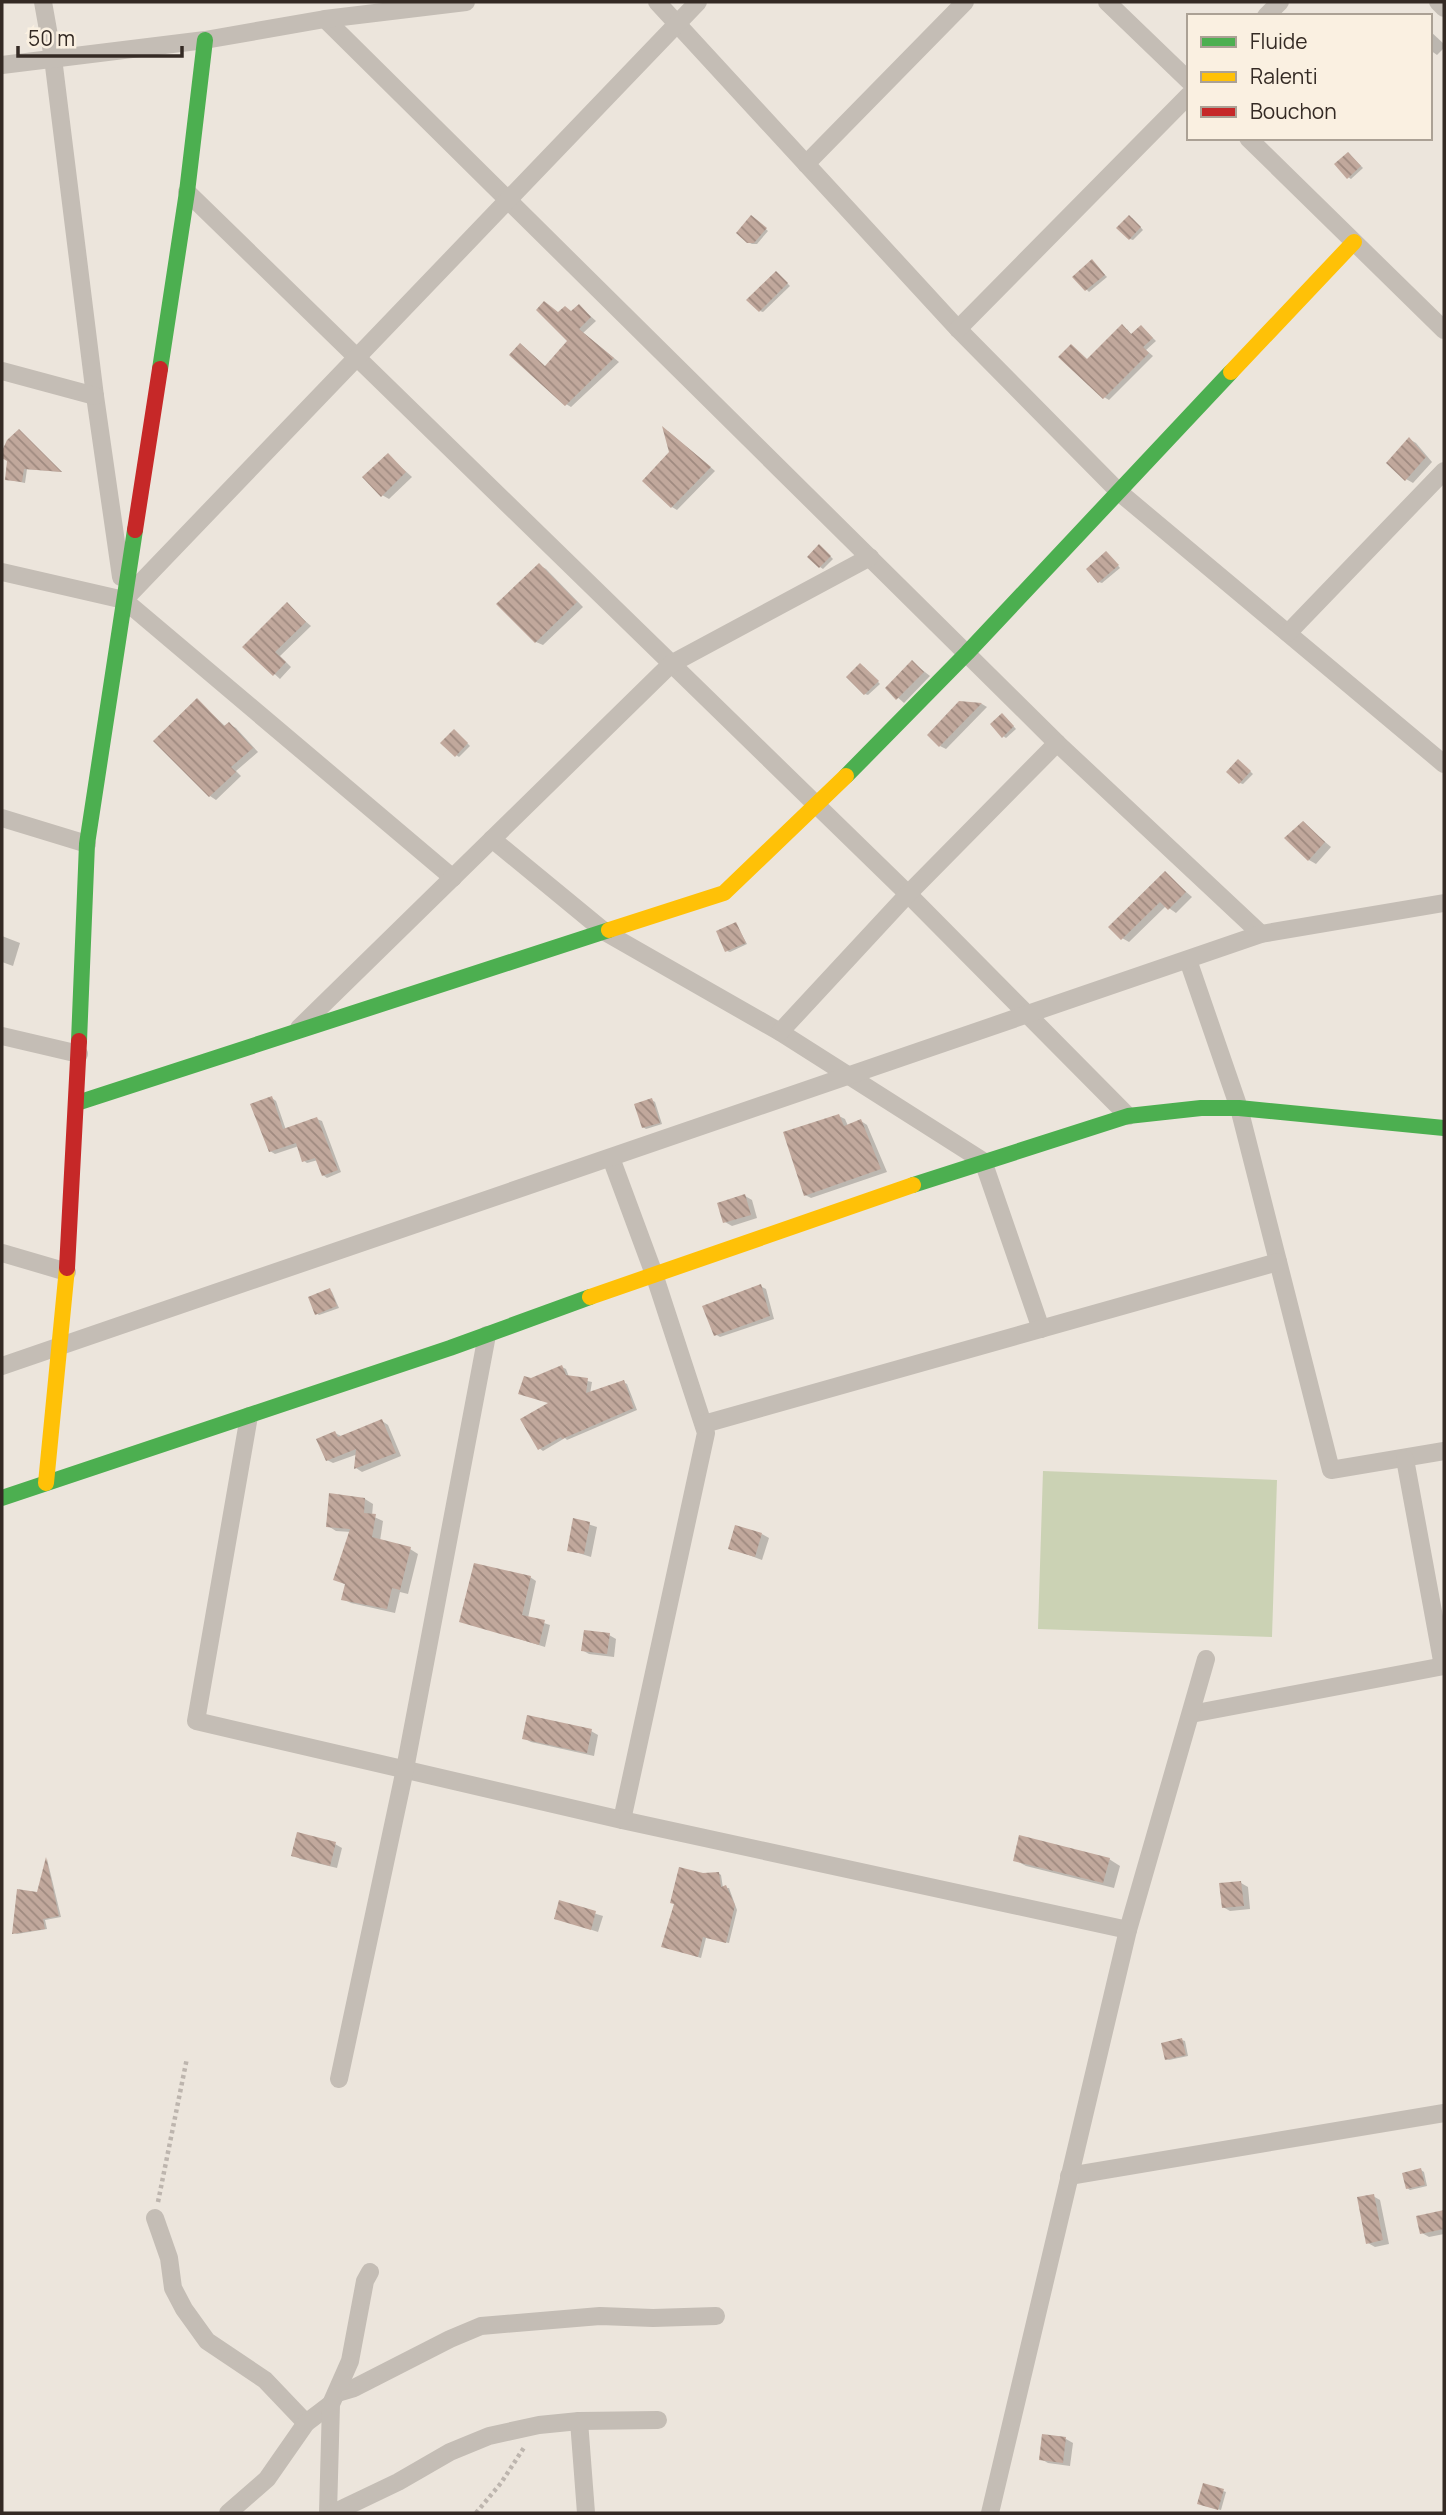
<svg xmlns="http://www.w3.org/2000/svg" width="1446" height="2515" font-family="Manrope,sans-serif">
<defs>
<pattern id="building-back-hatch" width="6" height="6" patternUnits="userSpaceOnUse" patternTransform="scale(1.75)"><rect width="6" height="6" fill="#c1a89c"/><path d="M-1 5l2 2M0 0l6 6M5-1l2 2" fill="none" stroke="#9e897f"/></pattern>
</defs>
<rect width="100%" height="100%" fill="#ece5dc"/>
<path fill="#cbd2b4" d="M1043,1471L1277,1480L1272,1637L1038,1629Z"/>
<g fill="#0003">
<path d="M1430,31L1444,44V48L1437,55L1430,50Z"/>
<path d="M1349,154L1363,168L1351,179L1348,177Z"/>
<path d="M1132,218L1143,230L1133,240L1130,239Z"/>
<path d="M754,219L768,231L757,244H752L748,242Z"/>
<path d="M1092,261L1107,277L1089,292L1074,277Z"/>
<path d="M779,275L790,286L763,312L760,311Z"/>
<path d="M579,306L596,321L583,333L619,362L571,407L566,404L547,367L569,341L559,314L572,312Z"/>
<path d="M1142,327L1156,341L1146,350L1153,356L1109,400L1104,397L1088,360L1127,329L1132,335Z"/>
<path d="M668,431L715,471L677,510L672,507L671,453Z"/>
<path d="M22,433L62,472L27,469L25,483L10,480L9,460L2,455L7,443Z"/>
<path d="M1409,439L1416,443L1432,462L1413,483L1406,479Z"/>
<path d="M388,455L412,477L389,499L382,495Z"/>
<path d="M822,548L833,559L823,569L820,567Z"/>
<path d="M1109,555L1120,568L1102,583L1099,582Z"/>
<path d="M539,565L546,569L583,607L543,645L536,642Z"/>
<path d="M287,605L311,626L280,656L291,667L280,679L245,647Z"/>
<path d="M912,662L930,676L904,703L887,688Z"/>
<path d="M864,667L880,684L868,695L865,694Z"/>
<path d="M198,701L226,727L229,724L236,728L258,752L236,771L241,776L216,800L210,796Z"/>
<path d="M960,703L982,704L987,707L946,749L940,746Z"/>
<path d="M1005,717L1016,729L1006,738L1003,736Z"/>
<path d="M457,733L470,746L459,757L456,755Z"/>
<path d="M1241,763L1253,774L1243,784L1240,783Z"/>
<path d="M1303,823L1331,847L1316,864L1309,860Z"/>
<path d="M1165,873L1192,897L1176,913L1166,906L1129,942L1122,938Z"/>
<path d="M736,924L747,944L730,952L727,951Z"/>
<path d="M2,936L20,943L13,966L2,962Z"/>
<path d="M272,1098L276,1101L286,1130L317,1119L322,1121L341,1172L327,1178L323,1175L318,1160L307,1163L303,1160L299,1146L275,1154L270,1151Z"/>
<path d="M652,1100L655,1102L662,1124L646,1129L643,1127Z"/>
<path d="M839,1116L845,1119L848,1126L861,1121L867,1125L887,1172L811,1198L805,1195Z"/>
<path d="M745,1196L752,1200L757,1218L732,1226L725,1222Z"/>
<path d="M760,1286L766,1289L774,1319L720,1337L715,1334Z"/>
<path d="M329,1290L332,1292L339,1308L319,1315L316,1313Z"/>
<path d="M562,1367L566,1369L569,1377L592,1382L590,1394L623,1382L627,1384L637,1410L567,1440L565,1438L543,1451L539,1448L551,1404L531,1380Z"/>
<path d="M382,1421L388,1425L401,1456L362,1472L356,1468L358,1454L333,1463L327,1460L335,1433L341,1436Z"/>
<path d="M365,1499L373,1504L372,1516L383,1521L380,1541L410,1549L418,1554L408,1594L400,1592L395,1613L351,1603L343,1599L346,1585L335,1579L351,1532L336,1531L328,1526Z"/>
<path d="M575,1520L597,1527L591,1557L569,1550Z"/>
<path d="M762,1534L769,1538L762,1560L730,1548Z"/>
<path d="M530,1577L536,1581L528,1618L550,1625L545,1647L462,1621Z"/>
<path d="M609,1635L616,1639L614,1657L589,1654L582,1650Z"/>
<path d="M591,1731L598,1735L594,1756L531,1742L524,1738Z"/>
<path d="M335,1844L342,1848L337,1868L300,1859L293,1855Z"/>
<path d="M47,1859L61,1917L45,1920L47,1929L17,1934L14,1933L38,1894Z"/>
<path d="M1109,1859L1120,1866L1114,1888L1026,1866L1015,1860Z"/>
<path d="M718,1873L721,1875L723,1888H729L737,1910L729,1943L706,1938L701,1958L666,1947L703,1875Z"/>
<path d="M1241,1883L1248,1887L1250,1909L1230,1911L1223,1907Z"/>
<path d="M560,1903L603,1916L598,1932L556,1918Z"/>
<path d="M1182,2040L1185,2041L1188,2056L1169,2060L1167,2059Z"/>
<path d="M1421,2170L1424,2172L1427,2186L1410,2190L1407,2188Z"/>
<path d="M1373,2196L1380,2200L1389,2244L1375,2247L1368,2243Z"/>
<path d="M1444,2212V2234L1429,2237L1422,2233L1418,2217Z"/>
<path d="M1066,2439L1073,2443L1070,2466L1048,2463L1041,2459Z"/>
<path d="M1223,2491L1226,2492L1221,2510L1202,2505Z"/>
</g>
<g fill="url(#building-back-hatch)">
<path d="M1348,152L1361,166L1347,179L1334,164Z"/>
<path d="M751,215L767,228L754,243H747L736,233Z"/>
<path d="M1129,215L1141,227L1129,240L1116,228Z"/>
<path d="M1092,259L1105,275L1085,291L1072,277Z"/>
<path d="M776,271L788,283L759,312L746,300Z"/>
<path d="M544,301L558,312L565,306L571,311L579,304L591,317L579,329L614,358L565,406L509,355L520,343L545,366L567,341L536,310Z"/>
<path d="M1122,324L1131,334L1141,325L1153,338L1143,347L1149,353L1103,399L1058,357L1071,344L1087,359Z"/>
<path d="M662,426L711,467L671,508L642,481L669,452Z"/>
<path d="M19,429L62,472L24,469L22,482L5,480L7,461L2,458V451L7,440Z"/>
<path d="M1409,437L1426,457L1405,481L1386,463Z"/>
<path d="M388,453L406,472L381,497L362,477Z"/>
<path d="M819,544L831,556L819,568L807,557Z"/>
<path d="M1106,551L1119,565L1098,583L1086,569Z"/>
<path d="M539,563L577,602L535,643L496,604Z"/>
<path d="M287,602L306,622L275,652L286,662L273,676L242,647Z"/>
<path d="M912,660L924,672L896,700L885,688Z"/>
<path d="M860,663L879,681L864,695L846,677Z"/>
<path d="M197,698L224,726L229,722L253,748L231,767L236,772L209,797L153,741Z"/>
<path d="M959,701L982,703L939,747L927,735Z"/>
<path d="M1002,713L1014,726L1002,738L990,724Z"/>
<path d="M454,729L468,743L455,757L440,743Z"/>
<path d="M1238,759L1251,771L1239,784L1226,772Z"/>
<path d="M1303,821L1325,842L1308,861L1284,838Z"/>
<path d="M1165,871L1186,892L1168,910L1160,902L1121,940L1108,927Z"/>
<path d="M736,922L746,943L725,952L716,931Z"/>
<path d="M272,1096L283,1129L317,1117L338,1170L322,1176L315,1158L302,1162L296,1143L269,1152L250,1104Z"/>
<path d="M652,1098L660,1123L642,1128L634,1104Z"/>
<path d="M839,1114L844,1126L861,1119L881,1169L804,1196L783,1132Z"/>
<path d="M745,1194L751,1215L723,1223L717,1203Z"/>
<path d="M761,1284L770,1316L714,1336L702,1306Z"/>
<path d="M330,1288L337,1306L315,1315L308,1297Z"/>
<path d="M562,1365L566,1375L588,1378L586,1393L624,1380L634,1408L562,1439L561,1437L538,1450L520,1419L548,1403L518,1394L524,1376L531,1378Z"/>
<path d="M382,1419L396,1453L354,1469L356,1449L326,1461L316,1439L335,1431L338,1437Z"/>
<path d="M329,1493L365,1498L364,1513L376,1514L372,1537L411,1547L400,1590L392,1588L387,1609L341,1600L345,1584L333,1580L350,1529L326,1527Z"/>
<path d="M573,1518L590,1522L584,1554L567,1551Z"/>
<path d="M735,1525L762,1533L755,1557L728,1549Z"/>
<path d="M474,1563L531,1576L522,1615L545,1620L539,1645L459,1622Z"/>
<path d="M584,1630L610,1633L607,1654L581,1651Z"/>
<path d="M527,1715L592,1729L587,1753L522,1739Z"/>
<path d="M297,1832L336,1842L330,1866L291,1856Z"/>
<path d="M1019,1835L1110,1858L1103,1883L1013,1861Z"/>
<path d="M46,1857L59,1916L43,1919L45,1929L12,1934L17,1889L37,1892Z"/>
<path d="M679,1867L703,1873L719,1872L721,1887L726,1885L735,1905L726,1943L703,1937L698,1957L661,1947L674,1904L670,1903Z"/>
<path d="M1241,1881L1244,1906L1222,1908L1219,1883Z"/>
<path d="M559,1900L596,1911L591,1930L554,1919Z"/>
<path d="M1182,2038L1186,2055L1165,2060L1161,2043Z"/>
<path d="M1421,2168L1425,2185L1406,2189L1402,2173Z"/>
<path d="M1374,2194L1383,2240L1366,2244L1357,2197Z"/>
<path d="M1444,2210V2229L1420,2234L1416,2216Z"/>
<path d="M1042,2434L1066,2437L1063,2463L1039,2460Z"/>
<path d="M1203,2483L1224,2489L1218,2510L1197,2504Z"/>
</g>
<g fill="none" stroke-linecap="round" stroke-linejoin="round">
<g stroke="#bdb5ae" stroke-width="4.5" stroke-dasharray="3.5 3.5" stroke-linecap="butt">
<path d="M158,2202L187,2058"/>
<path d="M476,2513L501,2483L525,2446"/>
</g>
<g stroke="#c4bdb5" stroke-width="18">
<path d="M43,2L53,58L95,396L121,577"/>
<path d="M657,2L958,329L1119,492L1444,764"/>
<path d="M1107,2L1189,81"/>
<path d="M1438,2L1444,8"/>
<path d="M1266,16L1280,2"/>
<path d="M325,19L1057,743L1261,934"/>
<path d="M2,65L205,40L325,19L466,2"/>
<path d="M1248,138L1444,330"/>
<path d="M806,164L965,2"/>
<path d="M187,192L908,894L1128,1116"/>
<path d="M958,329L1189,95"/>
<path d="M2,371L95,396"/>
<path d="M2,572L124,600L453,878"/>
<path d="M124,600L698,2"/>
<path d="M1288,633L1444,471"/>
<path d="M2,818L87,844"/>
<path d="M492,839L605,932L780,1032L983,1161L1041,1329"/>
<path d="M1188,960L1239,1108L1331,1470L1444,1451"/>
<path d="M299,1028L671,664L870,557"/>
<path d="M780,1032L908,894L1057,743"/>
<path d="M2,1036L79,1054"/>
<path d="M611,1158L654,1274L706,1433L622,1820"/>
<path d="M2,1253L67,1272"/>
<path d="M2,1366L1261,934L1444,903"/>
<path d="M249,1416L196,1721L622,1820L1128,1930"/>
<path d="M704,1424L1278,1262"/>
<path d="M1405,1459L1443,1666"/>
<path d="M1191,1714L1444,1666"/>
<path d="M339,2079L405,1769L487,1335"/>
<path d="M1069,2176L1444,2113"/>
<path d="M155,2218L169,2258L173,2288L184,2309L207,2341L265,2380L306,2423"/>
<path d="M337,2393L354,2388L450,2339L481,2326L600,2316L653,2318L716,2316"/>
<path d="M579,2421L586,2513"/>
<path d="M228,2513L267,2479L306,2423L331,2404"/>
<path d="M328,2513L331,2404L350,2361L365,2281L370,2272"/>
<path d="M333,2513L398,2482L450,2452L489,2436L539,2425L579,2421L658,2420"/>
<path d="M990,2513L1128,1930L1206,1659"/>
</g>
<g stroke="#4caf50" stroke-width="16">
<path d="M160,369L187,192L205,40"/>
<path d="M846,776L967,653L1231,372"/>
<path d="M79,1041L87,844L135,530"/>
<path d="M77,1103L609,930"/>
<path d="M913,1185L1128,1116L1201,1108H1239L1444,1128"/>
<path d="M2,1498L450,1348L590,1297"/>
</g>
<g stroke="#ffc107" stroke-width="16">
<path d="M1231,372L1354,242"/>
<path d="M609,930L724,893L846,776"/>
<path d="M590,1297L913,1185"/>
<path d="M46,1483L67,1268"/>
</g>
<g stroke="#c62828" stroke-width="16">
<path d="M135,530L160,369"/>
<path d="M67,1268L79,1041"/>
</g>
</g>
<rect width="1446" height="2515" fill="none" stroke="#342a24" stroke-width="7"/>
<rect x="1187" y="14" width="245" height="126" fill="#faf0e1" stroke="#aba195" stroke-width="2"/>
<rect x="1201" y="37" width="35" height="10" fill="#4caf50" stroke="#aba195" stroke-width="2"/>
<text x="1250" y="49" font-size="21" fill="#342a24">Fluide</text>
<rect x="1201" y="72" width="35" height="10" fill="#ffc107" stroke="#aba195" stroke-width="2"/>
<text x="1250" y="84" font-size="21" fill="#342a24">Ralenti</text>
<rect x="1201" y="107" width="35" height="10" fill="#c62828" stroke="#aba195" stroke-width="2"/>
<text x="1250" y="119" font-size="21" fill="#342a24">Bouchon</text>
<path d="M18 46v10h164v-10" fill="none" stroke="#342a24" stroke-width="3.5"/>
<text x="28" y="46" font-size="21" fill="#342a24" stroke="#faf0e1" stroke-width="5" paint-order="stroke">50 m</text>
</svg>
